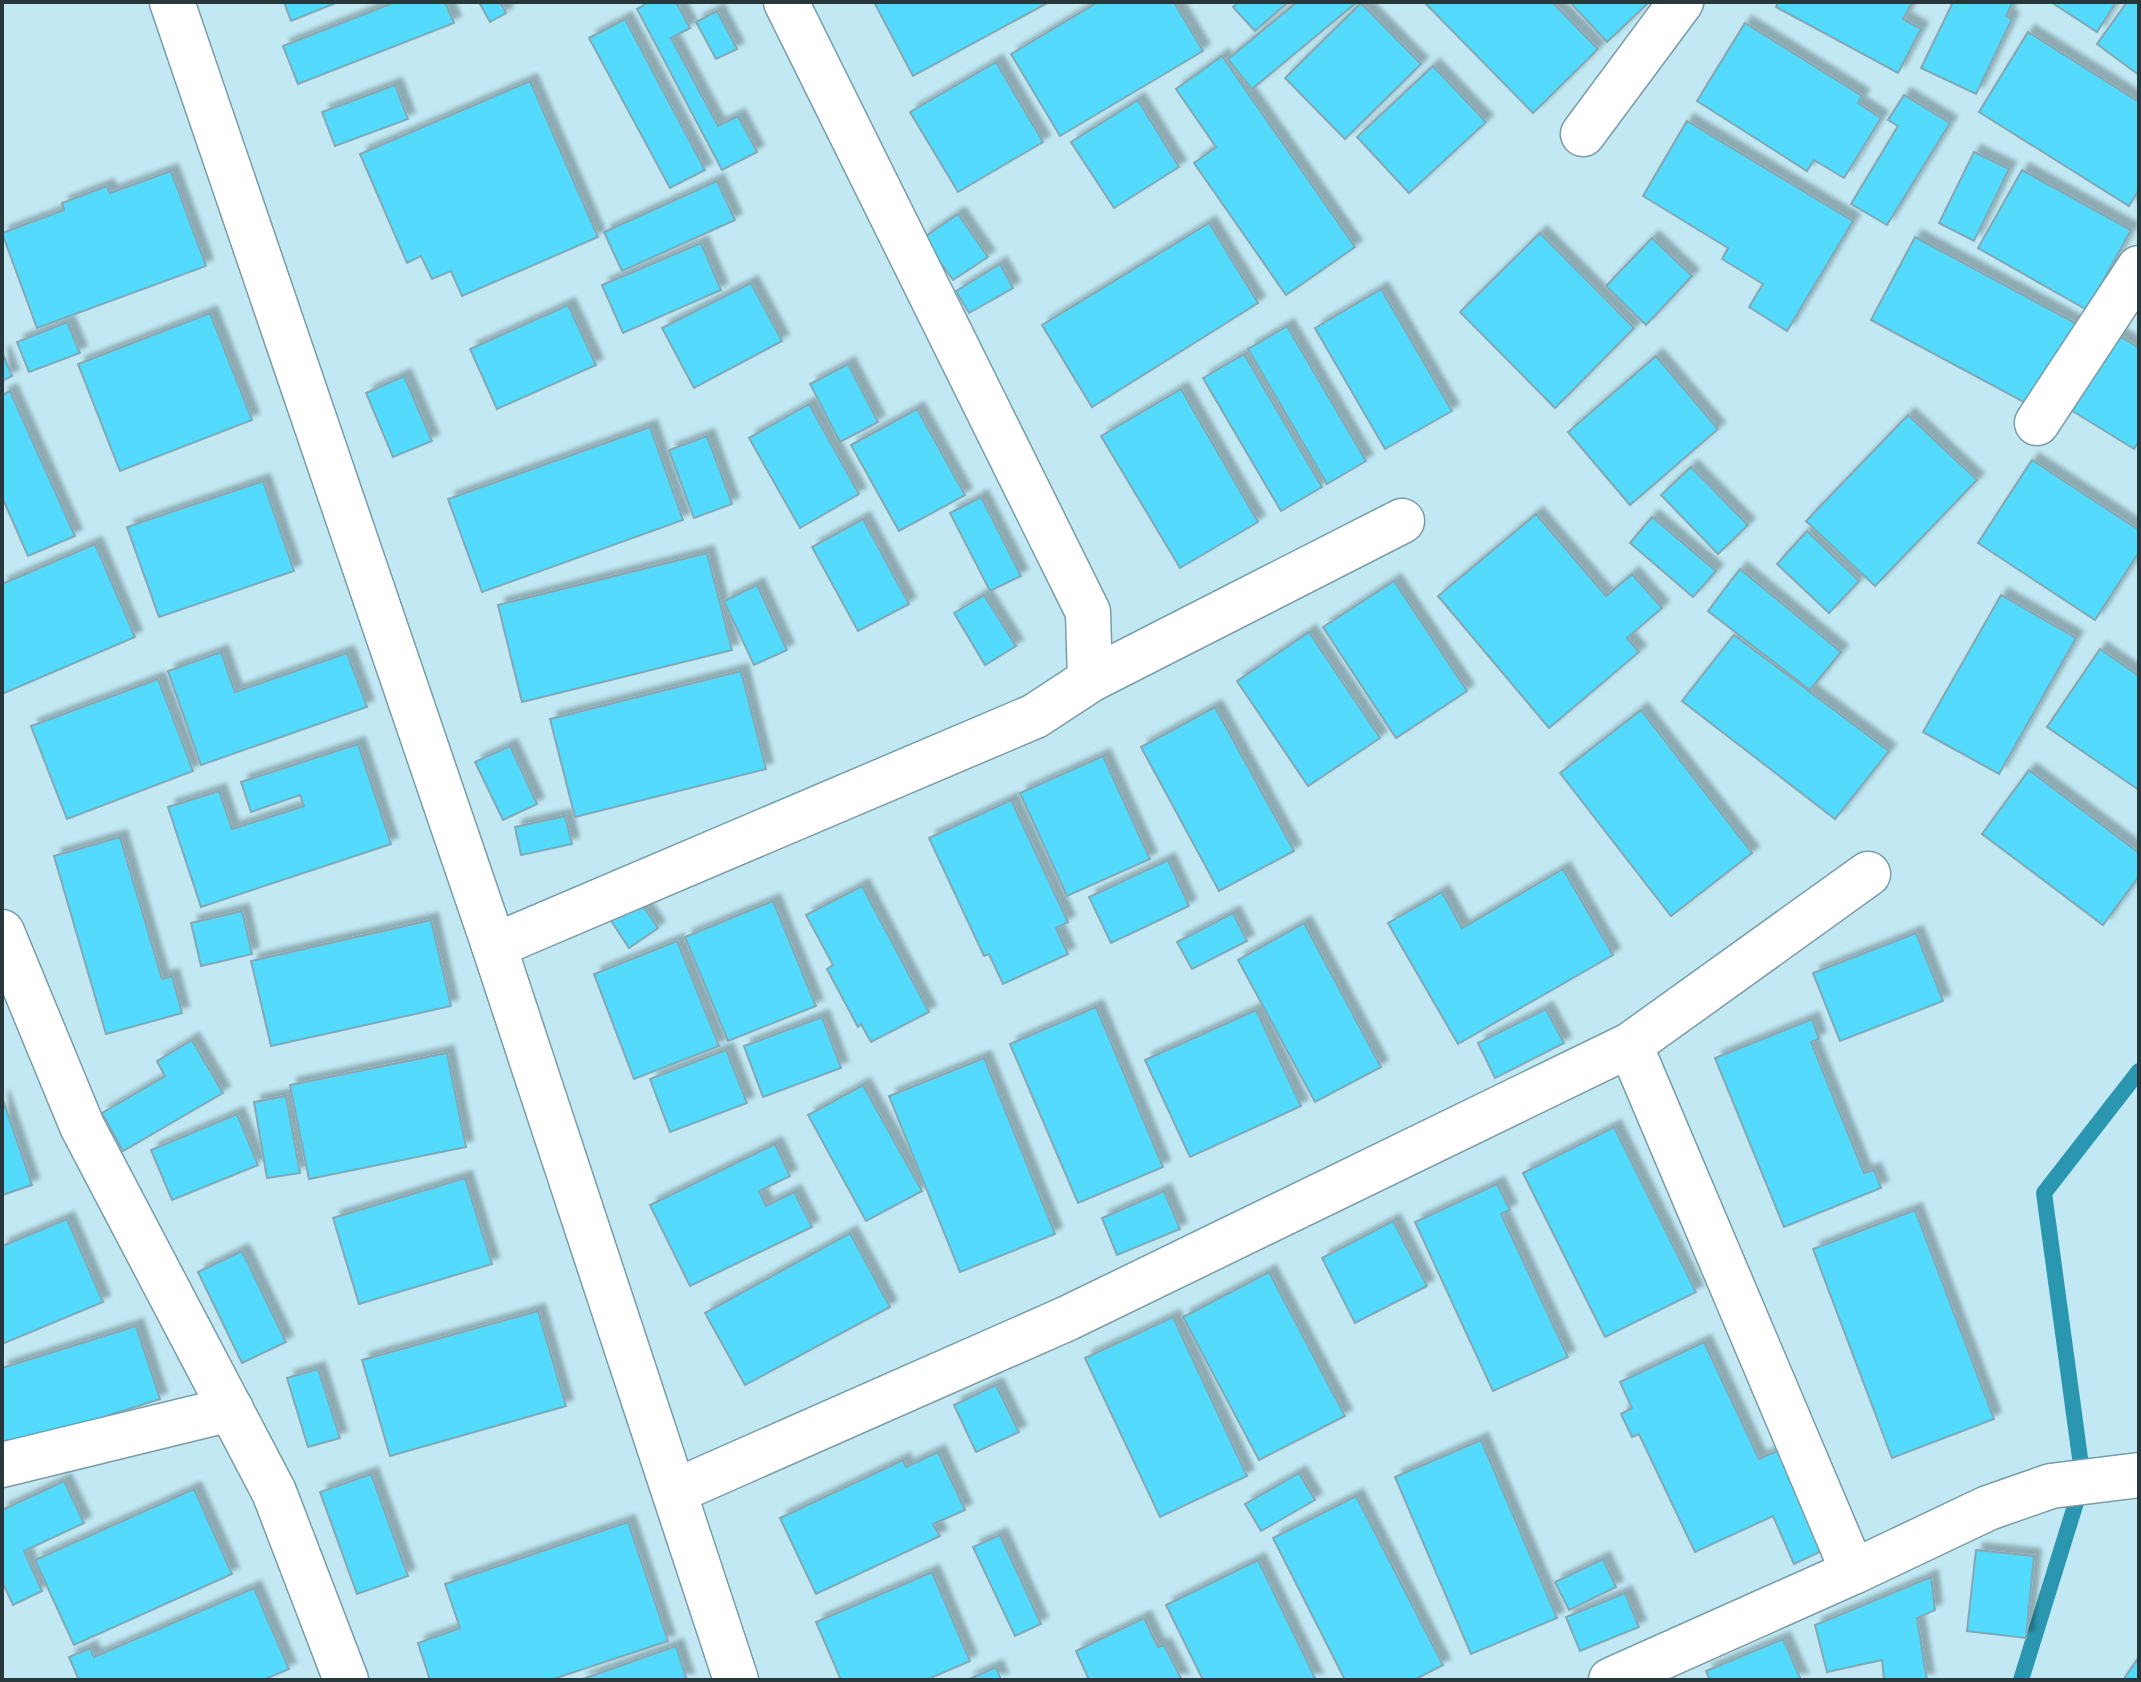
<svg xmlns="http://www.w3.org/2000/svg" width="2141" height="1682" font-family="'Fira Sans',sans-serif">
<defs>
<filter id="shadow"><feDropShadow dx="7" dy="-7" stdDeviation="2" flood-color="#0004"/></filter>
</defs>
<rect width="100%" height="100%" fill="#c1e8f3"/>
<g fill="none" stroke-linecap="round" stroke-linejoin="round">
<path stroke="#2b96af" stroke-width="16" d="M2021,1680L2083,1480L2044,1193L2139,1071"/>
</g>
<g fill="#52dafc" stroke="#83a8b3" stroke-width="2" filter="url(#shadow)">
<path d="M284,2H338L291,21Z"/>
<path d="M395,2H445L454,23L298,84L283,46Z"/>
<path d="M479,2H500L506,13L490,22Z"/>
<path d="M649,2H676L690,28L671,38L718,126L738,116L757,152L722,170L637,9Z"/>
<path d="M874,2H1049L913,76Z"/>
<path d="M1098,2H1174L1203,51L1060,136L1011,54Z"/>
<path d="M1238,2H1288L1255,31L1233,7Z"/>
<path d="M1297,2H1357L1252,89L1228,59Z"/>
<path d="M1424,2H1552L1598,49L1533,113Z"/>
<path d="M1570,2H1649L1607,42Z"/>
<path d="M1778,2H1912L1903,19L1921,29L1898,73L1776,7Z"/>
<path d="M1953,2H2013L2006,16L2012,19L1976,94L1921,68Z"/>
<path d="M2051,2H2116L2097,32Z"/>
<path d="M2127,2H2139V75L2097,44Z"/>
<path d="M1361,3L1421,64L1345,139L1285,78Z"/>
<path d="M717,11L737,49L716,59L696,22Z"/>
<path d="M625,19L705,170L670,188L589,38Z"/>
<path d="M1745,23L1862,96L1858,103L1881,118L1844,178L1814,160L1807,171L1697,101Z"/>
<path d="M2028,32L2139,102V189L2129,206L1979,112Z"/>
<path d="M1222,56L1355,247L1286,295L1194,163L1216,147L1176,89Z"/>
<path d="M996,62L1043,142L958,192L910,112Z"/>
<path d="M1433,66L1486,122L1409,193L1357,137Z"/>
<path d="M530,81L598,237L462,296L451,271L432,279L421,256L407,263L360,154Z"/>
<path d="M395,85L408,119L335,146L322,112Z"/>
<path d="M1904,95L1950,123L1887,225L1851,204L1898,126L1888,120Z"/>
<path d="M1138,100L1179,167L1114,208L1071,142Z"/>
<path d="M1687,121L1853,221L1787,331L1749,307L1763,284L1722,259L1728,248L1643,196Z"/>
<path d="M1974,152L2009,169L1974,241L1939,223Z"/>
<path d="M2022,170L2131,230L2087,310L1978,248Z"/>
<path d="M171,171L206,266L37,328L2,233L64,210L62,203L107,186L110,193Z"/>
<path d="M717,181L735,220L622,271L604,232Z"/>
<path d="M958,214L988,257L953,280L923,238Z"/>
<path d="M1209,223L1258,303L1092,407L1042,325Z"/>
<path d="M1540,233L1634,328L1555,408L1460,312Z"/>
<path d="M1915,237L2077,324L2033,407L1871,320Z"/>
<path d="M1652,238L1692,276L1646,325L1606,286Z"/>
<path d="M701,243L721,290L623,333L602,285Z"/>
<path d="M1000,264L1013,288L969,313L956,291Z"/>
<path d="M751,283L782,341L694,388L662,328Z"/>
<path d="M1381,289L1452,411L1385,449L1315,328Z"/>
<path d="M568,305L596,365L497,409L470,349Z"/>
<path d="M210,313L252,420L120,471L78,364Z"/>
<path d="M67,322L80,353L29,372L17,342Z"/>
<path d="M1287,326L1366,461L1327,484L1248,349Z"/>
<path d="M2116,334L2139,348V441L2134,449L2071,410Z"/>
<path d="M2,352L12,376L2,381Z"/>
<path d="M1244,354L1322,487L1281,511L1203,378Z"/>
<path d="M1656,356L1718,429L1630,505L1568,432Z"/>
<path d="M848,364L878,422L840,442L810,384Z"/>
<path d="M404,376L432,441L393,457L366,393Z"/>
<path d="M1181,389L1258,522L1180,568L1101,436Z"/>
<path d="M10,391L75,536L28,556L2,497V395Z"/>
<path d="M809,404L859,494L800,528L749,438Z"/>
<path d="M917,409L965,495L899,531L851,445Z"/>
<path d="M1908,415L1977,480L1875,586L1806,521Z"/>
<path d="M650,427L683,520L482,592L448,499Z"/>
<path d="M707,436L732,504L694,518L669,450Z"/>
<path d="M2032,460L2139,530V552L2095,620L1978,543Z"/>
<path d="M1691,467L1748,525L1718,554L1661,495Z"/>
<path d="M263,481L294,571L159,617L127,527Z"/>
<path d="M981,497L1021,576L990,591L950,513Z"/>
<path d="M1536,514L1606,596L1632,574L1662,608L1627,638L1639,652L1549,728L1438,596Z"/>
<path d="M1652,517L1716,571L1693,597L1630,543Z"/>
<path d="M863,519L909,604L858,631L812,547Z"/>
<path d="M1807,531L1859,581L1829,613L1777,564Z"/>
<path d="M95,544L135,637L2,694V584Z"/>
<path d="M707,553L732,650L522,702L498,605Z"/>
<path d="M1740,569L1841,652L1810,690L1708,611Z"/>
<path d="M1394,581L1467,691L1396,738L1323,627Z"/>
<path d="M757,585L787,650L754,665L724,601Z"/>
<path d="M984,595L1016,646L985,665L954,613Z"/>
<path d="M2001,595L2076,638L1999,774L1923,732Z"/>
<path d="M1309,632L1380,738L1308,786L1237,681Z"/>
<path d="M1734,635L1889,751L1835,819L1682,701Z"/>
<path d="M2100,649L2139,676V790L2047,727Z"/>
<path d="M221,652L235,692L347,653L367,707L201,765L168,671Z"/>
<path d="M741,671L766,769L575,817L550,719Z"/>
<path d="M158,679L193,771L67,819L31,726Z"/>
<path d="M1215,707L1294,851L1219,891L1141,747Z"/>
<path d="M1641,710L1752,853L1671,916L1560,773Z"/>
<path d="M358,744L391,844L201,907L168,807L219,791L232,829L304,806L300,795L251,812L241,782Z"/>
<path d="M510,746L537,804L503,820L475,762Z"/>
<path d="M1103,756L1150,859L1067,896L1020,793Z"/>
<path d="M2029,770L2139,853V876L2103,925L1982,834Z"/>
<path d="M1011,800L1068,922L1056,928L1068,954L1003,984L989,954L984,956L929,838Z"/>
<path d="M565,816L572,844L521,855L515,827Z"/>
<path d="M120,837L162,979L172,976L182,1013L106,1034L54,856Z"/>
<path d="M1168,860L1189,906L1111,943L1089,897Z"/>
<path d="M1563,869L1613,955L1458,1044L1388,923L1442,892L1462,928Z"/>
<path d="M862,886L929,1012L871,1042L861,1024L858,1027L827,969L833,965L806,915Z"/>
<path d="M639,900L658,928L629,948L610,919Z"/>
<path d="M773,901L816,1006L728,1041L685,937Z"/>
<path d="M242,911L252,954L201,966L191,923Z"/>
<path d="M1233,913L1247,941L1192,969L1177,942Z"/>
<path d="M431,920L451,1006L271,1046L251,961Z"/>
<path d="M1304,923L1381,1067L1315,1102L1238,960Z"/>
<path d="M1916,933L1943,1001L1840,1041L1813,973Z"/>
<path d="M677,941L719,1046L634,1079L594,974Z"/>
<path d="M1096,1007L1163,1167L1078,1203L1010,1044Z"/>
<path d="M1546,1009L1564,1043L1495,1078L1478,1043Z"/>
<path d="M1256,1010L1301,1106L1190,1157L1145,1060Z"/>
<path d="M822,1017L841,1068L763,1097L744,1046Z"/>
<path d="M1812,1019L1819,1039L1811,1042L1864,1173L1874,1170L1881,1188L1784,1227L1715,1058Z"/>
<path d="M192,1040L223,1093L123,1151L102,1113L165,1076L157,1061Z"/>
<path d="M726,1050L747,1103L670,1132L650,1079Z"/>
<path d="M447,1053L466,1147L309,1179L290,1085Z"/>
<path d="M984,1058L1055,1234L960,1272L889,1096Z"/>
<path d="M863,1085L922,1191L866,1221L808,1115Z"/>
<path d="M286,1096L300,1173L267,1178L254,1102Z"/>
<path d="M2,1097L32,1185L2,1195Z"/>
<path d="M237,1114L258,1165L172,1200L151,1150Z"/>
<path d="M1614,1127L1696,1292L1605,1337L1523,1173Z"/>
<path d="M775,1144L790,1176L759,1191L766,1206L794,1192L812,1227L690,1286L650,1205Z"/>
<path d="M465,1178L492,1264L359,1304L333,1218Z"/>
<path d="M1497,1184L1510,1210L1501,1214L1568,1357L1493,1391L1415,1222Z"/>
<path d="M1164,1191L1180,1229L1117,1255L1102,1218Z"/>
<path d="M1915,1210L1994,1419L1892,1458L1813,1249Z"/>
<path d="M67,1219L103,1302L2,1344V1246Z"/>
<path d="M1393,1221L1427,1286L1355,1323L1322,1258Z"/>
<path d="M850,1233L890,1307L745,1385L705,1313Z"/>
<path d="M242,1251L286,1342L242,1363L198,1272Z"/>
<path d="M1269,1272L1345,1416L1259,1460L1183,1317Z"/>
<path d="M538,1311L566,1406L390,1456L362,1360Z"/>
<path d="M1173,1317L1247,1476L1160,1517L1085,1358Z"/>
<path d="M136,1326L160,1399L2,1449V1368Z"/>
<path d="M1704,1342L1759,1459L1784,1448L1830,1547L1794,1564L1773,1516L1695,1552L1639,1434L1632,1437L1621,1414L1632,1408L1620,1382Z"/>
<path d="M318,1369L340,1438L308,1447L287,1378Z"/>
<path d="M996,1385L1019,1432L976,1452L954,1405Z"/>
<path d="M1481,1440L1557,1618L1471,1654L1395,1477Z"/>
<path d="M938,1452L965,1510L933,1524L940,1536L816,1594L780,1518L903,1460L906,1467Z"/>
<path d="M1299,1473L1315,1500L1261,1531L1245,1504Z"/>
<path d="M371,1474L408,1576L357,1594L320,1492Z"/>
<path d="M64,1481L84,1523L24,1551L42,1591L13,1605L2,1581V1510Z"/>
<path d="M194,1489L232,1574L74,1645L35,1560Z"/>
<path d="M1356,1496L1443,1665L1414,1680H1345L1273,1538Z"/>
<path d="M628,1522L668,1641L550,1680H430L418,1643L460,1628L445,1584Z"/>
<path d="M1000,1535L1041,1624L1015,1636L973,1547Z"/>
<path d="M1976,1550L2034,1556L2026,1638L1967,1631Z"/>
<path d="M1603,1559L1616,1587L1569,1610L1555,1582Z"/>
<path d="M1258,1560L1316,1680H1203L1166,1605Z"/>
<path d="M932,1572L970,1661L926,1680H841L816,1622Z"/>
<path d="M1931,1577L1935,1610L1917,1618L1927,1680H1884L1882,1660L1827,1672L1815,1625Z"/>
<path d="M254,1588L289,1669L263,1680H79L69,1657L90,1648L94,1657Z"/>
<path d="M1625,1593L1639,1627L1580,1651L1566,1617Z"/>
<path d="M1144,1618L1158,1647L1164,1645L1182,1680H1089L1076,1651Z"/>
<path d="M1783,1639L1801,1680H1710L1706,1671Z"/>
<path d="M676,1646L687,1680H580Z"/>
<path d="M2139,1657V1680H2123Z"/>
<path d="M996,1667L1001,1680H967Z"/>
</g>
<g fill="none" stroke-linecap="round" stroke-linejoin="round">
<defs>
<g id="minor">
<path d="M172,2L494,946L736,1680"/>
<path d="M786,2L1088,612L1090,680"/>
<path d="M1583,134L1681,2"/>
<path d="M2037,423L2139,268"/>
<path d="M2,932L82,1126L274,1492L346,1680"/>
<path d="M494,946L1035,716L1090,680L1402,521"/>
<path d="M1630,1045L1853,1572"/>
<path d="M2,1465L231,1409"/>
<path d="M676,1491L1068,1318L1630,1045L1868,874"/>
<path d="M1611,1680L1853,1572L1988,1508L2051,1486L2139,1475"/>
</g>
</defs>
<use href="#minor" stroke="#799da8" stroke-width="47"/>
<use href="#minor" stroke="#fff" stroke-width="44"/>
</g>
<rect width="2141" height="1682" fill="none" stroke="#28373c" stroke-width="8"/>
</svg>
